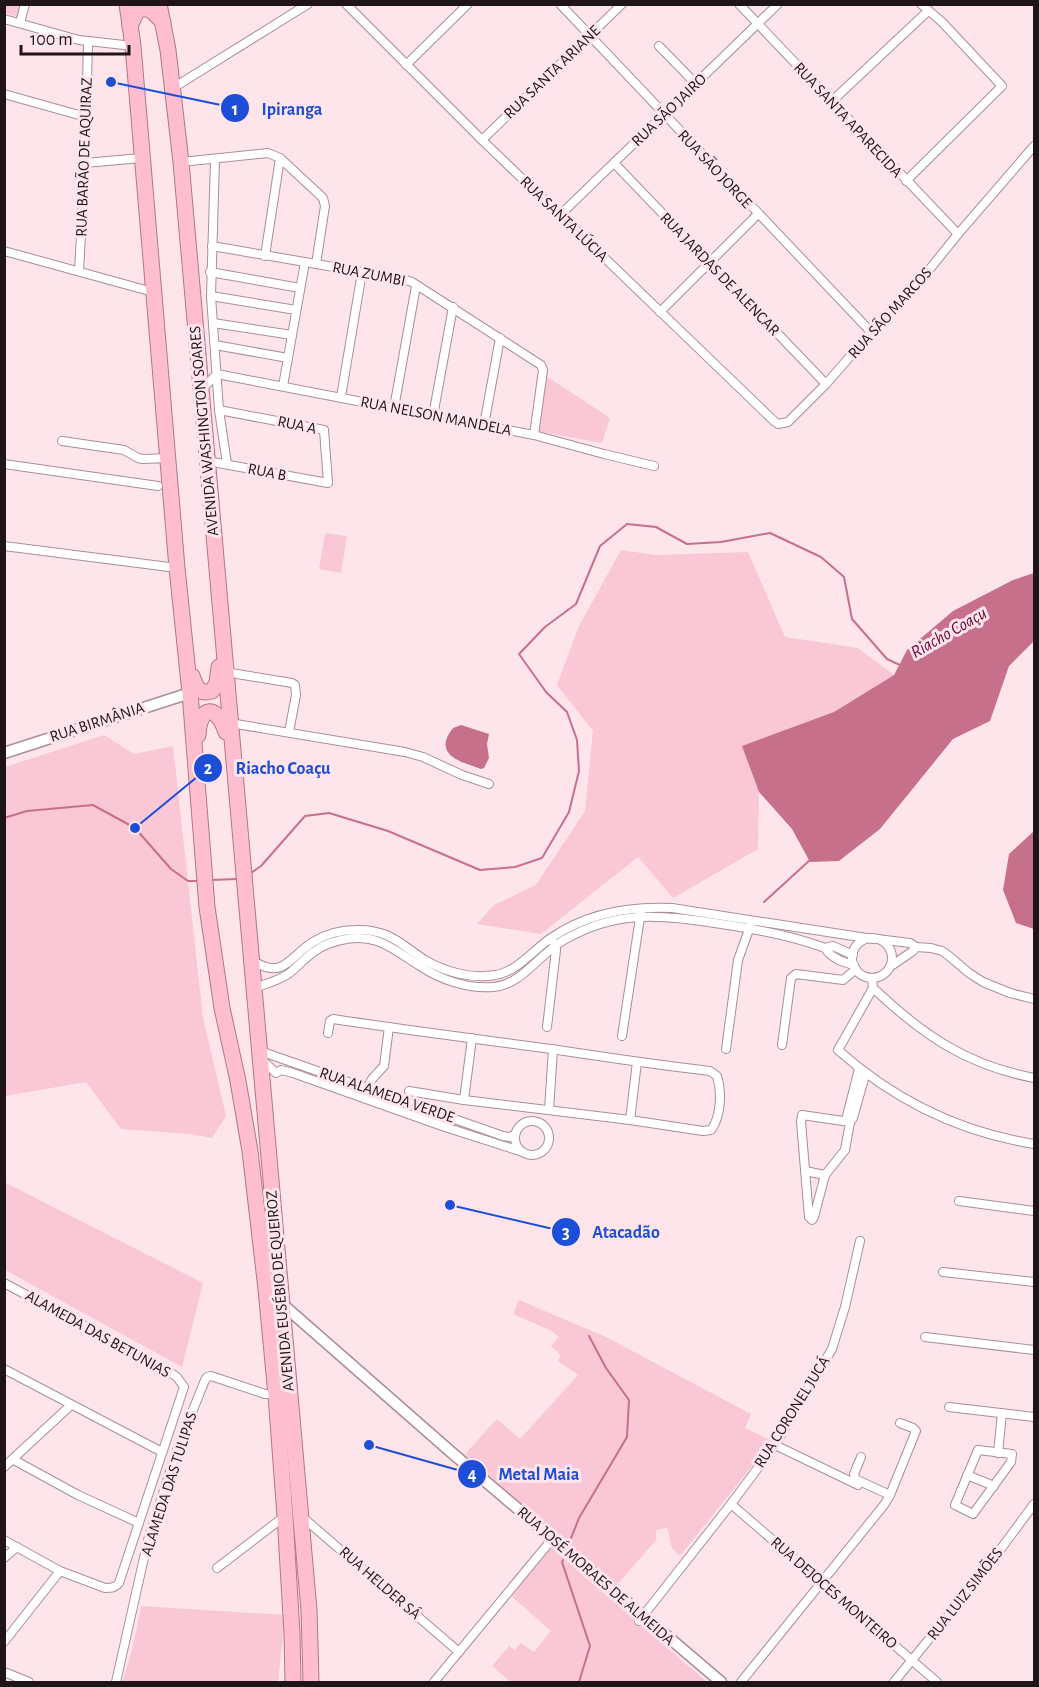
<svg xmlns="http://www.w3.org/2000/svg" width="1039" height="1687" font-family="'Alegreya Sans',sans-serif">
<rect width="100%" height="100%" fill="#fee5ec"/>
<g fill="#f9c7d5">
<path d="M4,5H22L18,17L5,13Z"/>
<path d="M546,376L610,418L602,443L537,431Z"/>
<path d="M325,533L347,536L341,573L319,569Z"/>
<path d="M621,550L656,555L748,552L785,637L858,648L894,675L834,712L743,746L759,792L758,849L673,898L638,857L541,934L477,924L494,905L536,885L585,811L593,731L557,685L579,626Z"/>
<path d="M104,735L134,754L173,746L203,1018L226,1116L212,1138L189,1134L121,1129L86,1082L5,1096V767Z"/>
<path d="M4,1182L203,1283L182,1367L5,1270Z"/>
<path d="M519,1300L606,1337L751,1414L745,1428L772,1441L680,1556C667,1546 672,1541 667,1528L656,1530V1540L615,1587L465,1454L497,1419L520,1439L578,1375L558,1361L560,1358L559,1353L551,1346L559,1337L552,1331L513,1314Z"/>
<path d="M548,1545L707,1682H511L492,1666L509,1646L515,1650L521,1643L534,1652L551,1631L509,1594Z"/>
<path d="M141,1606L285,1615L278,1682H122C131,1658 136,1633 141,1606Z"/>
</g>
<g fill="#c7708c">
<path d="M1034,573V641L1009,666L990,721L953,739L880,829L839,861L810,862L792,829L759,792L742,746L834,712L894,675L907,650L953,611L1013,580Z"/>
<path d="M461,725L489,734L487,744L489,758L484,768L481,769C469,764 442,759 446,741C447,736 450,732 453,728Z"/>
<path d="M1034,831V929L1016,923L1003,890L1009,854Z"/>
</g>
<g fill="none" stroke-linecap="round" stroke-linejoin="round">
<g stroke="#c7708c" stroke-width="2">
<path d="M4,818L27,811L93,805L135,828L171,869L188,881H199"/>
<path d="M251,873L261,866L305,816L329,813L388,831L480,870L515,867L542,858L569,812L579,771L577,740L567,712L546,692L519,654L545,627L576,604L600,546L627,524L656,527L687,544L721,542L770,533L821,557L844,577L852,619L887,659L902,666"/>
<path d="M211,880L238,879"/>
<path d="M764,902L810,860"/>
<path d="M568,1546L579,1518L627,1437L629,1400L606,1368L589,1336"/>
<path d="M563,1560L562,1562L590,1646L579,1682"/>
</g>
<defs>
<g id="minor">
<path d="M346,4L482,140L774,421L778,424L788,422L826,384L881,321L912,291L958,234L1034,146"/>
<path d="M560,4L871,332"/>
<path d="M739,4L958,234"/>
<path d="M4,19L79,40L133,46"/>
<path d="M20,23L25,4"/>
<path d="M659,46L696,84"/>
<path d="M406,65L468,4"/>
<path d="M173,88L308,4"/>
<path d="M4,94L86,117"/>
<path d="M831,102L928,11"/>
<path d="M482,140L622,4"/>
<path d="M215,159L211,296L219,410L227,464"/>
<path d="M181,162L268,153L280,158L323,198L325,206L316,264"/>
<path d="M85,163L141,158"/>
<path d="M614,163L826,384"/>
<path d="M906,181L1002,86L942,22L921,4"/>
<path d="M560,215L778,4"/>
<path d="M212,246L403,279L412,282L541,365L543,370L534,435"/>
<path d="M4,251L153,292"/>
<path d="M265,256L280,158"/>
<path d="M79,271L85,163L88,42"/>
<path d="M210,272L300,288"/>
<path d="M211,296L296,310"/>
<path d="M660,312L758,214"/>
<path d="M213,323L292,335"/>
<path d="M215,345L288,358"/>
<path d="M199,386L206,385L217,374L534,435L604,454L654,466"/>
<path d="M283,386L305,262"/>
<path d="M341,397L362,272"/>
<path d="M394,408L416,286"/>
<path d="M433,416L453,307"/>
<path d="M484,425L500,338"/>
<path d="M62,441L124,450L138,458L143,459L168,458"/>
<path d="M207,461L328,483L324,430L219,410"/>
<path d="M4,464L158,486"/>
<path d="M4,546L177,568"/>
<path d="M225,672L292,683L295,685L296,695L289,732"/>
<path d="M230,723L405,752L423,757L462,775L489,784"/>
<circle cx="872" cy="958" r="20"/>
<path d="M877,939L910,943L916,947L931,948L942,951L949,956L969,973L983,982L1010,993L1034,999"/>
<path d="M825,948L833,946L853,955"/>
<path d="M252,960C283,981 289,957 313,942C326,934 341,930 356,930C389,929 400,944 425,960C445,972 471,979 495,975C517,972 533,950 551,938C587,913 629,906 672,908L873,939"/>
<path d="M891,966L913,951L916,947"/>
<path d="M872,978L873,988C923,1035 966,1065 1034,1078"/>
<path d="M254,988C265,984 278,981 288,974C294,970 299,964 305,959C315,949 327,943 341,940C377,932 392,949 420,966C441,980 468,989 493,987C522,985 539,954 564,940C620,907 667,916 728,925C761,930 793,936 825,948C831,958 842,962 854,965"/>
<path d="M873,988L838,1050C894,1100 959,1132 1034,1144"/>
<path d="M547,1027L556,950L553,942"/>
<path d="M328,1033L330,1021L333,1019C406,1030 478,1039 551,1049C604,1057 657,1065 710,1071L717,1076C722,1092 721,1117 711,1130L703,1131L630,1120L464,1100L472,1038"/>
<path d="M622,1036L641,911"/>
<path d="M782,1045L791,978L796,974L843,980L856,969"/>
<path d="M726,1049L738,960L751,924"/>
<path d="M260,1051L503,1136L510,1137L515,1135"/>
<path d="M261,1059L276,1073L281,1070L293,1073L442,1126L523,1152"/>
<path d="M409,1091L464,1100"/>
<path d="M365,1092L372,1079L384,1066L389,1027"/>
<path d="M549,1110L553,1049"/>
<path d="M630,1120L637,1062"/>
<circle cx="532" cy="1138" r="17"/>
<path d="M850,1122L802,1115L801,1122L809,1217L812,1220L814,1217L825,1175L845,1150L850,1122L853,1118L864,1079L867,1074"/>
<path d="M850,1122L847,1116L859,1069"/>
<path d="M805,1171L825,1175"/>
<path d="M959,1201L1034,1211"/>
<path d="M943,1272L1034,1282"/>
<path d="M4,1283L149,1360L177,1377L184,1387L119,1583C115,1588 111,1588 105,1588L60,1571L4,1540"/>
<path d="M925,1337L1034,1350"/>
<path d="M4,1369L162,1452"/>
<path d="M949,1407L1034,1417"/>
<path d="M775,1445L858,1485"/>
<path d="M978,1450L1012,1454L1011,1462L973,1514L955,1505Z"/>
<path d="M998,1453L1002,1413"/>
<path d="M861,1457L854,1474L855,1479L890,1495L916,1431L913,1428L900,1423"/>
<path d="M14,1460L78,1495L139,1523"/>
<path d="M4,1467L71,1405"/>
<path d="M967,1475L994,1486"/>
<path d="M731,1504L937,1682"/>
<path d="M300,1515L459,1652"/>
<path d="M4,1558L17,1547"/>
<path d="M217,1568L285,1516"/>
<path d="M639,1621L731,1504L775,1445L832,1349L845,1307L860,1241"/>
<path d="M4,1642L60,1571"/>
<path d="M4,1672L29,1682"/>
<path d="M116,1682L148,1540L178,1447L205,1380L207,1377L211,1376L265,1394H280"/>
<path d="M434,1682L553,1538"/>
<path d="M741,1682L884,1505L890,1495"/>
<path d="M894,1682L983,1573L1034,1504"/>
</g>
<g id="tertiary">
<path d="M4,753L190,693"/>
<path d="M281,1303L451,1452L721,1682"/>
</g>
<g id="trunk">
<path d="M127,4L133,46L177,568L190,693L207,907L222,1008L238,1081L250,1151L266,1289L276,1395L285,1516L292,1633L293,1682"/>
<path d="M159,4L168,50L181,162L309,1610L311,1682"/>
<path d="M130,26L137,11L145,8L152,11L163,22"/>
<path d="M192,676C196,687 199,695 212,691L217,683L219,667"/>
<path d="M198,735C200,704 217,705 226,732"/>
</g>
</defs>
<use href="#minor" stroke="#aa8e95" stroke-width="10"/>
<use href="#tertiary" stroke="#aa8e95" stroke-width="13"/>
<use href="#trunk" stroke="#af7888" stroke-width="17"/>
<use href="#minor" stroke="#fff" stroke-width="8"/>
<use href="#tertiary" stroke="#fff" stroke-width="10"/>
<use href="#trunk" stroke="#febed0" stroke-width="15"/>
</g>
<g text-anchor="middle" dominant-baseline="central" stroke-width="6" stroke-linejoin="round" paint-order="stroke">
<g font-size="16" fill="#1f1518" stroke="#fee5ec">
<text transform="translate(552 72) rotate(-44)">RUA SANTA ARIANE</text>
<text transform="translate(669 110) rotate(-44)">RUA SÃO JAIRO</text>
<text transform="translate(848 120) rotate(47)">RUA SANTA APARECIDA</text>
<text transform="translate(84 157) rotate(-88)">RUA BARÃO DE AQUIRAZ</text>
<text transform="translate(715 169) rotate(47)">RUA SÃO JORGE</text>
<text transform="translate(564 219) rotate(44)">RUA SANTA LÚCIA</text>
<text transform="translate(369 274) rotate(11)">RUA ZUMBI</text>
<text transform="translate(720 274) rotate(46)">RUA JARDAS DE ALENCAR</text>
<text transform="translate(890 313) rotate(-48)">RUA SÃO MARCOS</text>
<text transform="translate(436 416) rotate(11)">RUA NELSON MANDELA</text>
<text transform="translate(297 425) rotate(12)">RUA A</text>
<text transform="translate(204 431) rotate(-95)">AVENIDA WASHINGTON SOARES</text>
<text transform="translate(267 472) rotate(11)">RUA B</text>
<text transform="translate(97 722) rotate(-18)">RUA BIRMÂNIA</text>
<text transform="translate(387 1095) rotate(19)">RUA ALAMEDA VERDE</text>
<text transform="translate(280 1291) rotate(-95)">AVENIDA EUSÉBIO DE QUEIROZ</text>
<text transform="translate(98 1334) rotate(29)">ALAMEDA DAS BETUNIAS</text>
<text transform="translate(792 1412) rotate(-58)">RUA CORONEL JUCÁ</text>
<text transform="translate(169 1484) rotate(-72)">ALAMEDA DAS TULIPAS</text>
<text transform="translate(596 1576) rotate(41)">RUA JOSÉ MORAES DE ALMEIDA</text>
<text transform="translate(380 1583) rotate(41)">RUA HELDER SÁ</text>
<text transform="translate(834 1593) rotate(41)">RUA DEJOCES MONTEIRO</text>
<text transform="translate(965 1594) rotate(-52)">RUA LUIZ SIMÕES</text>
</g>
<g font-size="18" font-style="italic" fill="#6e0036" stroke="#fee5ec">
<text transform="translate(949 633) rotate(-30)">Riacho Coaçu</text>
</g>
</g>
<path fill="none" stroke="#1d4ed8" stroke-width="2" d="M111 82L235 108M135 828L208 768M450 1205L566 1232M369 1445L472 1474"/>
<g fill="#1d4ed8" stroke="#fee5ec" stroke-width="2">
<circle cx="111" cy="82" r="6"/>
<circle cx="135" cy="828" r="6"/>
<circle cx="450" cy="1205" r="6"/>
<circle cx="369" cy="1445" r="6"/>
<circle cx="235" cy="108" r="15"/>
<circle cx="208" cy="768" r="15"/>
<circle cx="566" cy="1232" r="15"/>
<circle cx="472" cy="1474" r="15"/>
</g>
<g font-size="18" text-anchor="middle" font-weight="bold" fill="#fff">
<text x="235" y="115">1</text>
<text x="208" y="774">2</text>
<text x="566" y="1238">3</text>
<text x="472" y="1480">4</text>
</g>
<g font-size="18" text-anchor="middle" font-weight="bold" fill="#1d4ed8" stroke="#fee5ec" stroke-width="6" stroke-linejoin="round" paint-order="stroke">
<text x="292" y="115">Ipiranga</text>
<text x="283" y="774">Riacho Coaçu</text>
<text x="626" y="1238">Atacadão</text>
<text x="539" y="1480">Metal Maia</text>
</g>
<rect width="1039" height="1687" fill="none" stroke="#1f1518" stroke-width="12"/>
<path d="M21 45v9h108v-9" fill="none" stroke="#1f1518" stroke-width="3"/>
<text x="30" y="45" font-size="18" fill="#1f1518" stroke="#fee5ec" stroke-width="4.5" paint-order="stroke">100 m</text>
</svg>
